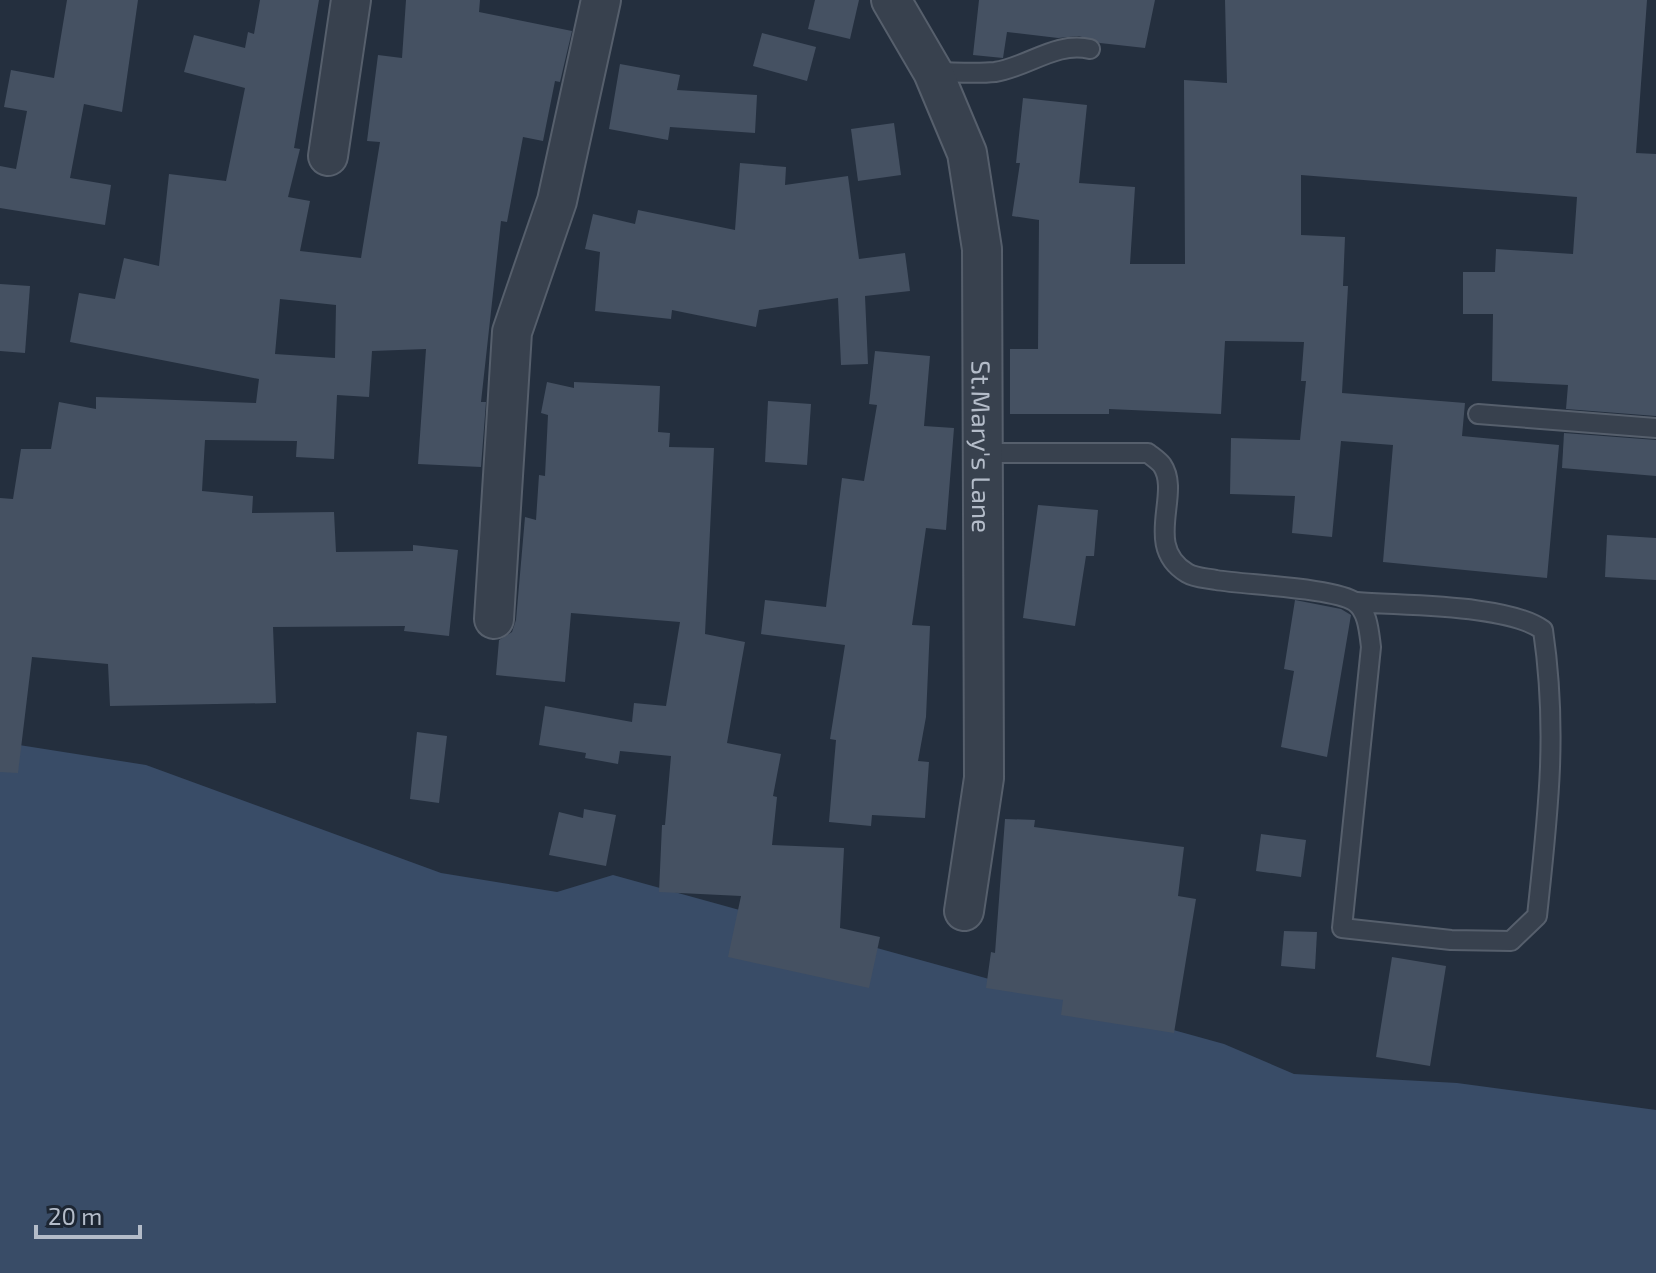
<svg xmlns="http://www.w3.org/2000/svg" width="1656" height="1273" font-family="'Exo 2',sans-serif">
<rect width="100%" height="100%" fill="#242f3e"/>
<path fill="#394c67" d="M0,742L146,765L441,873L557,892L613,875L1224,1044L1294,1074L1457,1083L1656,1110V1273H0Z"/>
<g fill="#455162" fill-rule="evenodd">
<path d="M67,0H138L122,112L84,104L70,178L111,185L105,225L0,208V166L16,169L27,111L4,107L11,70L54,78Z"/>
<path d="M260,0H319L294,148L300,149L288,197L310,201L300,251L361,258L380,142L367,141L378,55L402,58L406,0H480L479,12L572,31L560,82L555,81L543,141L523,137L507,222L501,221L481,402H486L481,467L418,464L426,349L372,351L369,397L337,395L334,459L296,457L297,441L205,440L202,491L253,496L252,513L334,512L336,552L413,551V545L458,550L449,636L404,631L405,626L273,627L276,703L110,706L108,664L32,657L18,773L0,772V498L13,499L21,449H51L59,402L96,409V397L256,403L259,379L70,342L79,293L115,299L124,258L159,266L169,174L226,181L245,88L184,72L194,35L245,48L248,32L254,34ZM280,299L336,305L335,358L275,354Z"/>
<path d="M815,0H859L850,39L808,29Z"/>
<path d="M979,0H1155L1145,48L1100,43L1079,36L1058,38L1007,32L1003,58L973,55Z"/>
<path d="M1225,0H1647L1636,153L1656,154V416L1566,409L1568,385L1492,381L1493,314H1463V272H1495L1496,249L1573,254L1577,197L1301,175V235L1345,237L1343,286H1348L1342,393L1465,403L1462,436L1559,445L1547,578L1383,562L1393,445L1341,441L1332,537L1292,533L1295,496L1230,494L1231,438L1300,440L1306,381H1301L1304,342L1225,341L1221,414L1109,409V414H1010V349H1038L1039,220L1012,216L1020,163H1016L1023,98L1087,105L1079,183L1135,187L1130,264H1185L1184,80L1227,83Z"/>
<path d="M762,33L816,47L807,81L753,66Z"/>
<path d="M620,64L680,75L677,90L757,95L755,133L670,127L668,140L609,129Z"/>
<path d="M894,123L901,175L858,181L851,129Z"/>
<path d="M740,163L786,167L785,185L848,176L859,259L905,253L910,291L865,296L868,364L841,365L838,298L759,310L756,327L672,310L671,319L595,311L600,252L585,249L593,214L635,224L638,210L735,230Z"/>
<path d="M0,284L30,286L25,353L0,351Z"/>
<path d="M875,351L930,356L924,426L954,428L946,530L926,528L912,625L930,626L926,717L918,761L929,762L925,818L872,815L871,826L829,822L836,740L830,739L845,645L761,634L765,600L826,607L842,478L864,481L877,405L869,404Z"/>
<path d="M547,382L574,388V382L660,386L658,432L670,433L669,447L714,448L705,634L745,642L727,743L781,754L773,796L777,797L772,845L844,848L840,928L880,937L869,988L728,957L741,896L659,892L662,825H665L671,756L620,751L618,764L585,758L586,753L539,745L545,706L632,722L634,703L666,706L680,622L571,613L565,682L496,675L499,640L512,632L516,620L525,517L536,520L539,475L545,476L548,415L541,413Z"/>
<path d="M768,401L811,404L807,465L765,462Z"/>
<path d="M1564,433L1656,440V476L1562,468Z"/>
<path d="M1038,505L1098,510L1094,556H1086L1075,626L1023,618Z"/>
<path d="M1607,535L1656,538V580L1605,577Z"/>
<path d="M1295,600L1341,609L1351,615L1327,757L1281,747L1294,671L1284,669Z"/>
<path d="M417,732L447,736L439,803L410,799Z"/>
<path d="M584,809L616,815L606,866L549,855L559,812L583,818Z"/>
<path d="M1005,819L1035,820L1034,827L1184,847L1178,896L1196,899L1174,1033L1061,1015L1063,1000L986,988L991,952L995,953Z"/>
<path d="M1261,834L1306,840L1301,877L1256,871Z"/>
<path d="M1284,931L1317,932L1315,969L1281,966Z"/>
<path d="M1392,957L1446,966L1430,1066L1376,1057Z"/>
</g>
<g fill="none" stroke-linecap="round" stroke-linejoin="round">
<defs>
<g id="service">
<path d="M933,72C953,72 975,74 995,72C1028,67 1056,41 1090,49"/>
<path d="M1478,414L1656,428"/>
<path d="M986,453H1148C1153,457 1159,461 1162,465C1182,494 1142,546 1187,573C1195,578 1207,578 1216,580C1246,585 1336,588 1355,602C1368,611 1369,632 1371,647L1342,928L1451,940L1511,941L1537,916C1548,814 1558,732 1543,630C1507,604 1403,606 1357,602"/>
</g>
<g id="minor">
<path id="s1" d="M891,0L933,72L967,153L982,249L984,778L964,911"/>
<path d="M328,156L351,0"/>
<path d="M494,619L512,332L557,201L601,0"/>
</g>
</defs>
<use href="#service" stroke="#565f6c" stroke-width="22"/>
<use href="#minor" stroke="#565f6c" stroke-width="42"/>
<use href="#service" stroke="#38414e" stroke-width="18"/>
<use href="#minor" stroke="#38414e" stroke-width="38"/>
</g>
<g text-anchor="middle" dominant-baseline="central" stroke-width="7" stroke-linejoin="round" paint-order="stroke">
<g font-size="26" fill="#b4bcc9" stroke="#1d2633">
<text stroke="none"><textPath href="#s1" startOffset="466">St.Mary's Lane</textPath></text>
</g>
</g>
<path d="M36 1225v12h104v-12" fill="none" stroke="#b4bcc9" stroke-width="4"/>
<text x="48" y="1225" font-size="24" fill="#b4bcc9" stroke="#1d2633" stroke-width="6" paint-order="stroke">20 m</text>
</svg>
